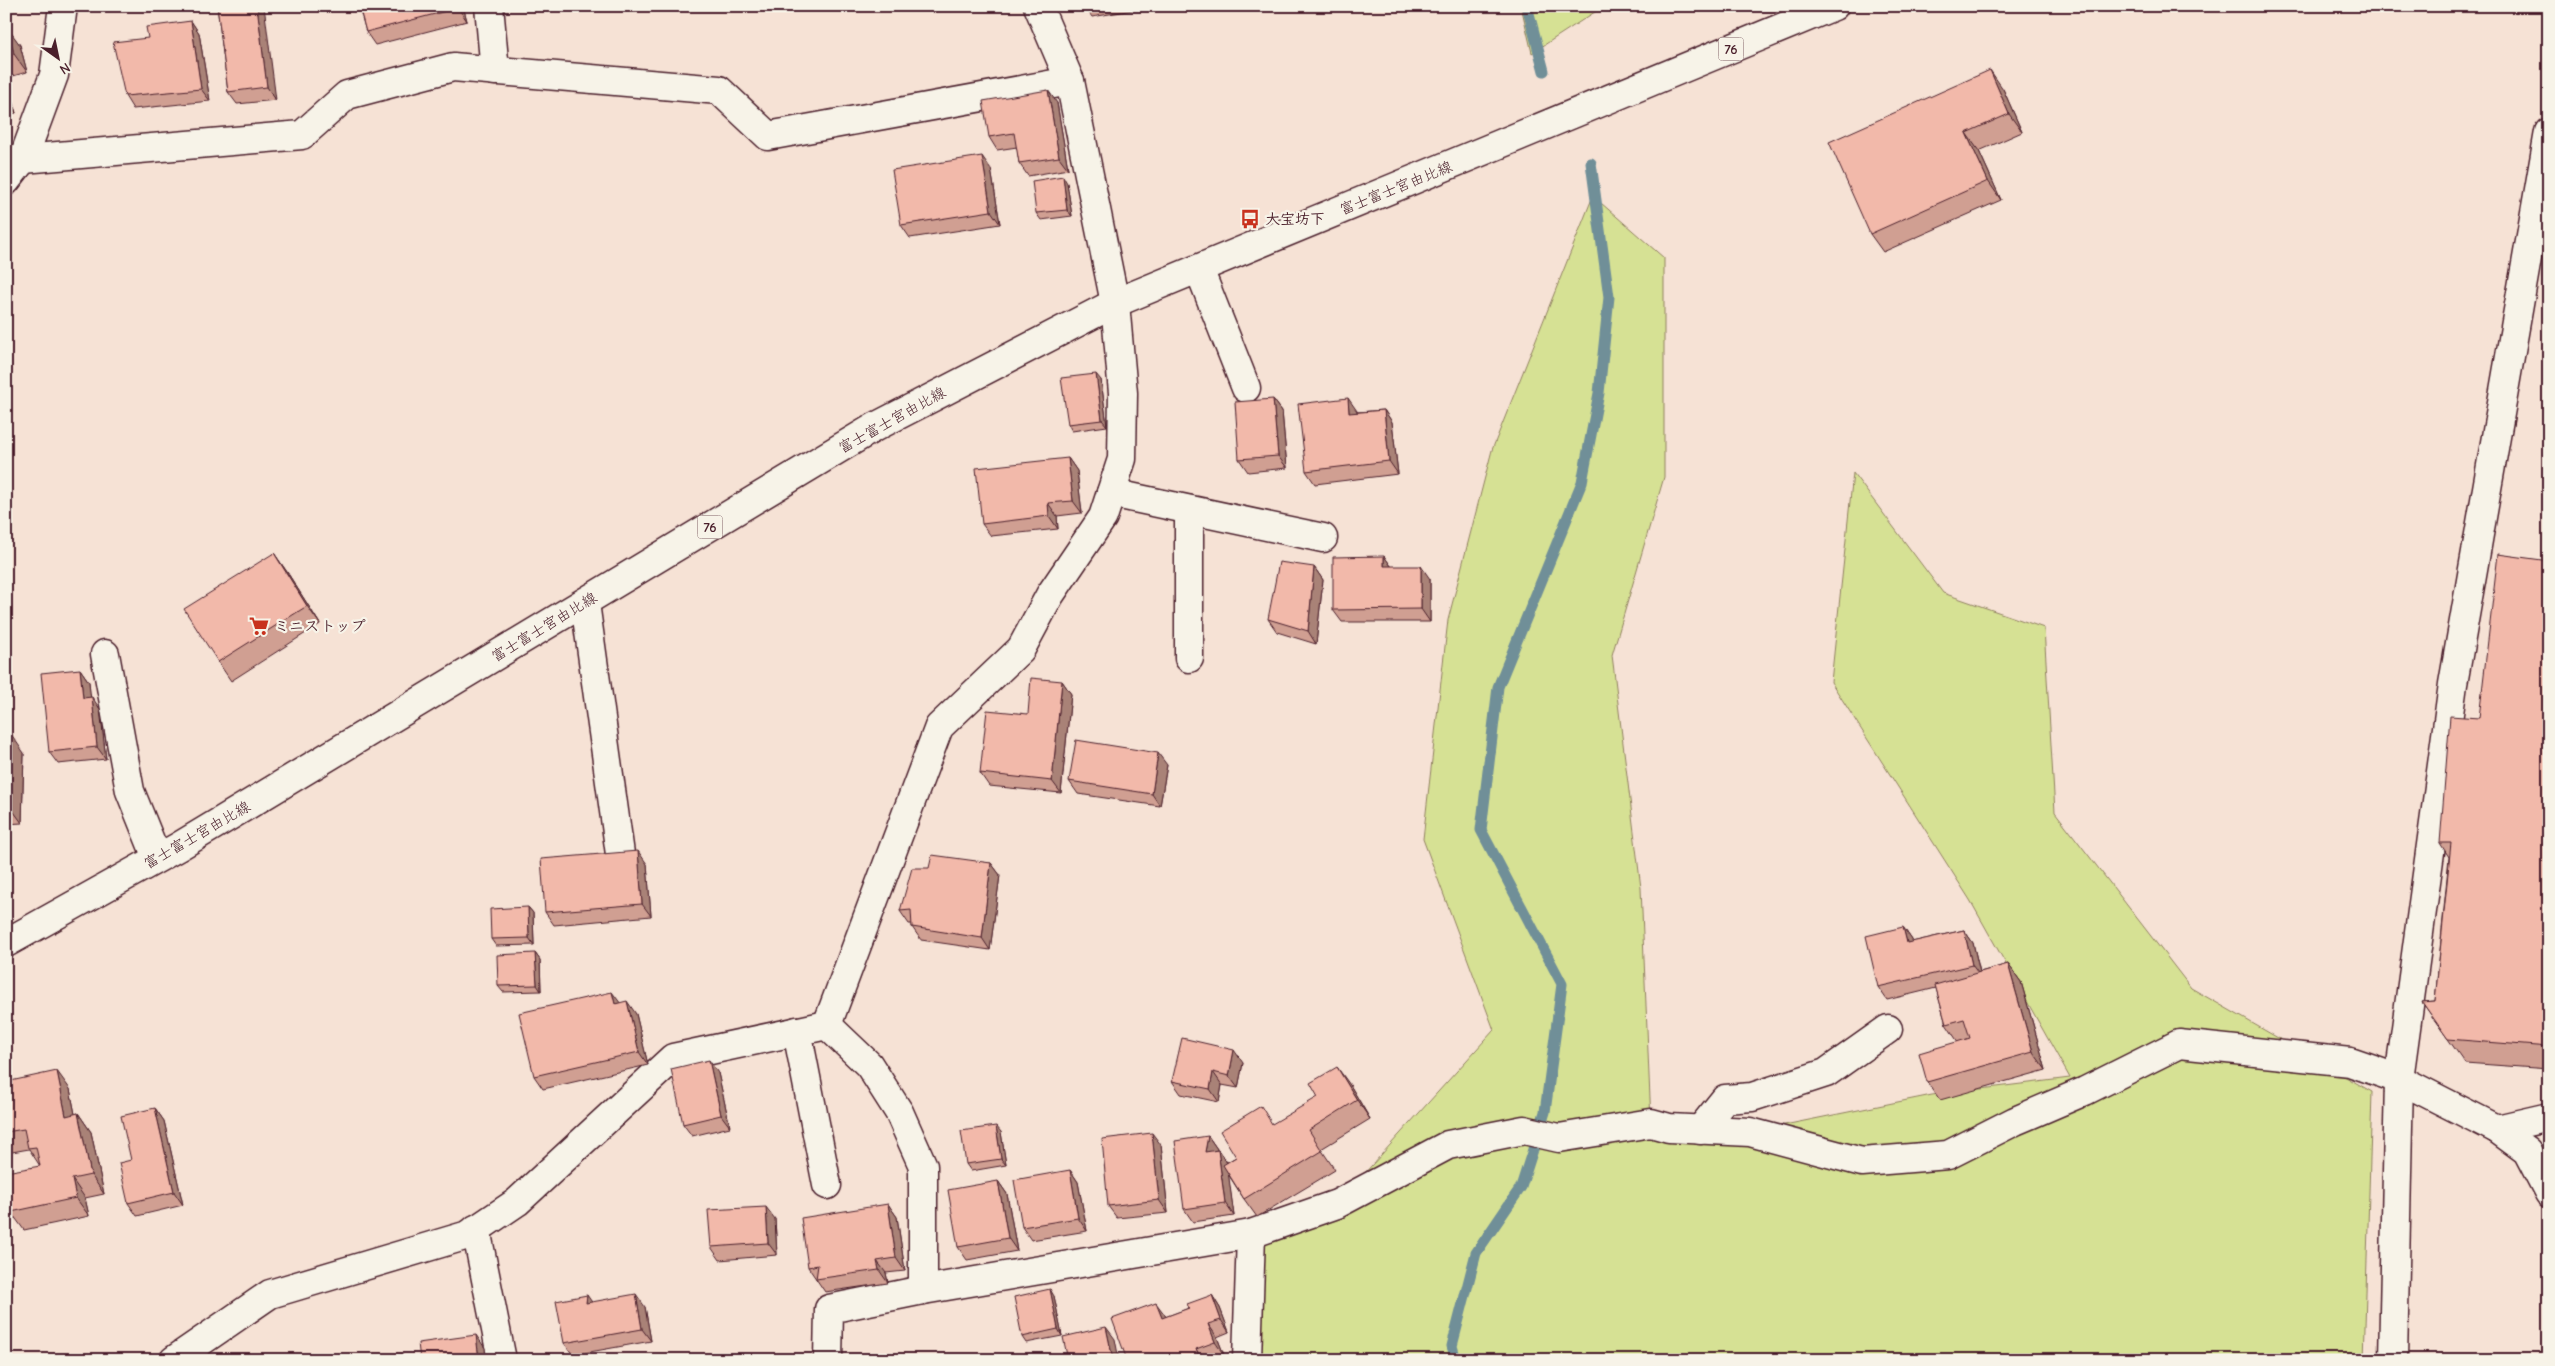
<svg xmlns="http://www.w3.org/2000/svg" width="2555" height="1366" font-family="'Comic Neue','Klee One',sans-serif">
<rect width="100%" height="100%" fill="#f6e2d5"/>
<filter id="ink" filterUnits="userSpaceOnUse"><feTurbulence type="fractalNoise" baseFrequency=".02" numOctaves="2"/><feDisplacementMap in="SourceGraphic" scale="10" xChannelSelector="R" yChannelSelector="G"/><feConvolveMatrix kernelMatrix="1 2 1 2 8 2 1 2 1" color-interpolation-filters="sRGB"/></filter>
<g filter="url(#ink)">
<g fill="#d6e194" stroke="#908060">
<path d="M1521,6H1604L1532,53Z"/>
<path d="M1593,196L1664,258V477L1612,655L1641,888L1651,1122L1750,1132L1932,1095L2070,1078L1970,900L1831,682L1853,473L1943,593L2044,628L2055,812L2191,988L2372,1092L2364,1360H1252L1254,1247L1325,1217L1494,1030L1423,839L1448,620L1492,450Z"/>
</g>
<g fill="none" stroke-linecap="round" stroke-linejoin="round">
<g stroke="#6f8f98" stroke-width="11">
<path d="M1527,6L1544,71"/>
<path d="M1456,1360L1452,1346L1476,1253L1521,1187L1545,1112L1562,984L1481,830L1498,687L1582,482L1599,393L1609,297L1591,163"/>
</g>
<defs>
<g id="minor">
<path d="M489,6L495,71"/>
<path d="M23,159L302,135L347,95L453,67L719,90L768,136L1070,81"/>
<path d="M6,181L23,159L54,75L63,6"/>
<path d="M1199,269L1246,388"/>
<path d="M1111,493L1323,538"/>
<path d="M585,603L620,854"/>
<path d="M105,654L130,791L157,858"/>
<path d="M1189,658V510"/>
<path d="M827,1025L939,727L1021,649L1050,595L1103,517L1122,459L1123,393L1115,303L1070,81L1038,6"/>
<path d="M827,1025L869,1065L899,1112L923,1166V1290"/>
<path d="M797,1031L827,1185"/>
<path d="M2497,1129L2549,1117"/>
<path d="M1700,1130L1725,1099L1752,1097L1826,1073L1888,1029"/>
<path d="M476,1229L502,1360"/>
<path d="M174,1360L270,1294L468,1235L517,1202L673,1058L827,1025"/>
<path d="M828,1360L829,1309L923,1290L1251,1234L1337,1204L1448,1145L1524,1130L1559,1138L1651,1123L1669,1128L1750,1132L1862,1162L1948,1155L2015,1121L2085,1091L2179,1044L2350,1062L2399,1079L2497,1129L2527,1151L2549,1193"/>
<path d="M1247,1360L1251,1234"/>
<path d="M2393,1360L2399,1079L2453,684L2549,132"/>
</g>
<path id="major" d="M6,943L178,847L875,427L1115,303L1834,6"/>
</defs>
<use href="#minor" stroke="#4a1f2b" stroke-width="31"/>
<use href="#major" stroke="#4a1f2b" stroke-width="31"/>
<use href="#minor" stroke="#f7f3e8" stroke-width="28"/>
<use href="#major" stroke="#f7f3e8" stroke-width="28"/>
</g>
<g fill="#d09f92" stroke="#4a1f2b">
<path d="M217,6L276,100L237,104L228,92Z"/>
<path d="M359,6H463L467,21L375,45L366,32Z"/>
<path d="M1084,6H1156L1092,17Z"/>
<path d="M191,21L199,33L210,101L133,109L125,96L148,38Z"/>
<path d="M6,27L20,45L27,72L6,78Z"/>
<path d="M6,82L16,113L6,116Z"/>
<path d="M2003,89L2022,132L1979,151L2001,200L1883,252L1870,234Z"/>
<path d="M1057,103L1068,169L1028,176L1019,163L1017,147L997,150L989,137Z"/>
<path d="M991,169L1000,224L910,238L901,225Z"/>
<path d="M1067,183L1072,216L1041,220L1036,213Z"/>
<path d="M1101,380L1107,426L1072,431L1068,424Z"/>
<path d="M1273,399L1282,411L1287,468L1248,472L1239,459Z"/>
<path d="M1384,410L1392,422L1398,474L1315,484L1306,471L1357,411V412Z"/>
<path d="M1068,458L1077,471L1082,513L1057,516L1058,529L991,536L982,524Z"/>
<path d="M274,553L287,572L320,624L231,681L218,662Z"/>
<path d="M1384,556L1391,566L1430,579V622H1342L1333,610Z"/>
<path d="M2549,561V1069L2465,1063L2422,1002L2435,1001L2449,857L2440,843L2479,718Z"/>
<path d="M1314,567L1323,580L1316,644L1277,632L1268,619Z"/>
<path d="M80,669L89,682L90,697L100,709L106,759L58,764L49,752Z"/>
<path d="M1062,681L1071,694L1061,793L989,786L980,773L1028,714Z"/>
<path d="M6,734L24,753L22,823L6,824Z"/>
<path d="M1167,765L1160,806L1078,794L1069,781Z"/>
<path d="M991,863L1000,875L990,950L921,940L912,927V924H909L900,911L929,868Z"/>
<path d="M647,864L651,916L554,925L545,912Z"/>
<path d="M528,907L533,913L534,945L496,946L491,939Z"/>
<path d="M1903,927L1912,940V942L1964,930L1973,943L1980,972L2008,964L2021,982L2046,1070L1940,1100L1927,1082L1958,1042L1946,1024L1936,988L1887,1000L1878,987Z"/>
<path d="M535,953L540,960L541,991L503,992L498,986Z"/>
<path d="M620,1003L636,1014L648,1065L543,1089L534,1076Z"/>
<path d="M1243,1063L1238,1088L1222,1085L1219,1102L1181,1094L1172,1081Z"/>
<path d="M718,1073L730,1127L692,1136L683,1124Z"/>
<path d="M6,1082L70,1089L75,1114L78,1113L91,1132L104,1194L85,1198L89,1216L24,1230L11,1212L40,1166L29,1149L12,1152L6,1144Z"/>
<path d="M1350,1085L1370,1119L1321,1149L1335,1170L1257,1217L1244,1199L1228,1174L1234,1216L1193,1222L1184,1209L1208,1136L1217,1149L1216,1150H1218L1227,1162L1236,1157L1273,1124Z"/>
<path d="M155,1108L164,1121L183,1205L137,1216L128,1203L131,1160Z"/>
<path d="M1001,1132L1006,1165L971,1171L966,1164Z"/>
<path d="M1161,1145L1168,1213L1117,1218L1108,1206Z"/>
<path d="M1070,1170L1078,1182L1087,1231L1031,1240L1022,1227Z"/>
<path d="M998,1181L1007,1194L1017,1251L967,1260L958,1247Z"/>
<path d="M888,1204L897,1217L905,1271L886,1273L888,1283L825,1292L808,1267Z"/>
<path d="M775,1219L777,1255L720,1260L711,1247Z"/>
<path d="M1212,1295L1220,1308L1229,1332L1217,1337L1224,1355L1211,1360H1127L1165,1315V1317L1189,1308Z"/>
<path d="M1054,1296L1062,1336L1026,1343L1022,1337Z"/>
<path d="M645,1307L651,1341L573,1355L564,1343Z"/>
</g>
<g fill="#a98277" stroke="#4a1f2b">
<path d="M257,6H264L276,100L267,87Z"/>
<path d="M457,6H463L467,21L458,8Z"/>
<path d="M191,21L199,33L210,101L201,89Z"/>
<path d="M7,27L20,45L27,72L14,54Z"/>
<path d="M1990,70L2003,89L2022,132L2009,114Z"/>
<path d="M6,82L16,113L6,100Z"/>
<path d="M1048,90L1057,103L1068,169L1059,157Z"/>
<path d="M1966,133L1979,151L2001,200L1988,181Z"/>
<path d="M982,156L991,169L1000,224L991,211Z"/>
<path d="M1063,176L1067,183L1072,216L1067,210Z"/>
<path d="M1096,374L1101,380L1107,426L1102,420Z"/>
<path d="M1348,398L1357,411L1358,426L1349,413Z"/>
<path d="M1273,399L1282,411L1287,468L1278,456Z"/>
<path d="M1384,410L1392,422L1398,474L1389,461Z"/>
<path d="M1068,458L1077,471L1082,513L1073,501Z"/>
<path d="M1048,503L1057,516L1058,529L1049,516Z"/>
<path d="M274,553L287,572L320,624L307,606Z"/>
<path d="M1384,556L1393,569L1384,566Z"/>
<path d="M1421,566L1430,579V622L1421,609Z"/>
<path d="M1314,567L1323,580L1316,644L1308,631Z"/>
<path d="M80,669L89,682L92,710L83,698Z"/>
<path d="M1062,681L1071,694L1061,793L1052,781Z"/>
<path d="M92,697L100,709L106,759L97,747Z"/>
<path d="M11,734L24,753L22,823L9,805Z"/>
<path d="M1158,753L1167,765L1160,806L1152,794Z"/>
<path d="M638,851L647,864L651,916L642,904Z"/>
<path d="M991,863L1000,875L990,950L982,938Z"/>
<path d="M528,907L533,913L534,945L529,938Z"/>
<path d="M1903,927L1912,940L1916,956L1907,943Z"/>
<path d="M1964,930L1973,943L1981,977L1972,965Z"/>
<path d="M535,953L540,960L541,991L537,985Z"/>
<path d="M2008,964L2021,982L2046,1070L2033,1052Z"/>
<path d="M612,992L621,1004H615Z"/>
<path d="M627,1001L636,1014L648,1065L639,1052Z"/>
<path d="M1234,1050L1243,1063L1238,1088L1229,1076Z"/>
<path d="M709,1060L718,1073L730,1127L721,1115Z"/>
<path d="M1337,1067L1350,1085L1370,1119L1357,1100Z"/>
<path d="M57,1071L70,1089L79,1134L66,1116Z"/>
<path d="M1213,1072L1222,1085L1219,1102L1210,1089Z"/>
<path d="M155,1108L164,1121L183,1205L174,1192Z"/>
<path d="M78,1113L91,1132L104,1194L91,1175Z"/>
<path d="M996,1126L1001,1132L1006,1165L1001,1159Z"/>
<path d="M1152,1133L1161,1145L1168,1213L1159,1200Z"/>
<path d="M1208,1136L1217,1149L1214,1164L1205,1152Z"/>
<path d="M1218,1150L1227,1163L1234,1216L1225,1203Z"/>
<path d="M1070,1170L1078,1182L1087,1231L1078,1218Z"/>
<path d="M72,1179L85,1198L89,1216L76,1198Z"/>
<path d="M998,1181L1007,1194L1017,1251L1008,1238Z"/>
<path d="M888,1204L897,1217L905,1271L896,1258Z"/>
<path d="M766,1207L775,1219L777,1255L768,1243Z"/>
<path d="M877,1261L886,1273L888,1283L879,1270Z"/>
<path d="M1050,1289L1054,1296L1062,1336L1058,1329Z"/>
<path d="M636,1294L645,1307L651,1341L642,1329Z"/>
<path d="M587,1295L596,1308L586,1303Z"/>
<path d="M1212,1295L1220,1308L1229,1332L1221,1320Z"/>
<path d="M1156,1303L1165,1315L1170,1331L1162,1318Z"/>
<path d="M1208,1324L1217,1337L1224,1355L1215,1342Z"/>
<path d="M1106,1327L1115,1339L1119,1360H1113Z"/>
<path d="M476,1335L485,1348L486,1360H479Z"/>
<path d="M1196,1349L1203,1360H1200Z"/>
<path d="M402,1354L406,1360H402Z"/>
</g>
<g fill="#f2b9aa" stroke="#4a1f2b">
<path d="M217,6H257L267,87L228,92Z"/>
<path d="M359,6H457L458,8L366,32Z"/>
<path d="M191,21L201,89L125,96L113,42L148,38L146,27Z"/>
<path d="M6,27H7L14,54L6,56Z"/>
<path d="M1990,70L2009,114L1966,133L1988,181L1870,234L1829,142Z"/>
<path d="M1048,90L1059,157L1019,163L1014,133L989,137L983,101Z"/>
<path d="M982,156L991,211L901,225L892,170Z"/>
<path d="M1063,176L1067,210L1036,213L1032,181Z"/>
<path d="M1096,374L1102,420L1068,424L1061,378Z"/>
<path d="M1348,398L1349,413L1384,410L1389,461L1306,471L1298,404Z"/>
<path d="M1273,399L1278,456L1239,459L1235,402Z"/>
<path d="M1068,458L1073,501L1048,503L1049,516L982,524L976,468Z"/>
<path d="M274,553L307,606L218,662L184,609Z"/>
<path d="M2498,554L2549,561V1047L2448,1039L2422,1002L2435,1001L2451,843H2440L2450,716L2479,718Z"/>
<path d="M1384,556V566H1421V609L1333,610V557Z"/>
<path d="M1279,562L1314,567L1308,631L1268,619Z"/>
<path d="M80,669L83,698L92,697L97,747L49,752L41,673Z"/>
<path d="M1031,678L1062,681L1052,781L980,773L987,710L1028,714Z"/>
<path d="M6,734H11L9,805H6Z"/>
<path d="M1076,740L1158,753L1152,794L1069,781Z"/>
<path d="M638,851L642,904L545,912L541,859Z"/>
<path d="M932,855L991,863L982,938L912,927L911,910L900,911L912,868H929Z"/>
<path d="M528,907L529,938L491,939L490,909Z"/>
<path d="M1903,927L1907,943L1964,930L1972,965L1878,987L1866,936Z"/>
<path d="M535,953L537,985L498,986L497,955Z"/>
<path d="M2008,964L2033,1052L1927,1082L1919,1053L1970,1038L1964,1019L1946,1024L1935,985Z"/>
<path d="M612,992L615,1004L627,1001L639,1052L534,1076L519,1013Z"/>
<path d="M1182,1038L1234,1050L1229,1076L1213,1072L1210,1089L1172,1081Z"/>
<path d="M709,1060L721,1115L683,1124L671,1069Z"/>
<path d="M1337,1067L1357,1100L1309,1130L1322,1151L1244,1199L1223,1165L1236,1157L1220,1131L1261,1106L1272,1124L1318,1097L1310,1083Z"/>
<path d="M57,1071L66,1116L78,1113L91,1175L72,1179L76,1198L11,1212L6,1188V1172L40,1166L36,1147L28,1148L24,1129L6,1132V1082Z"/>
<path d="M155,1108L174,1192L128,1203L119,1163L131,1160L121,1116Z"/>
<path d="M996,1126L1001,1159L966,1164L961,1131Z"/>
<path d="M1152,1133L1159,1200L1108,1206L1102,1139Z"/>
<path d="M1208,1136L1205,1152L1218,1150L1225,1203L1184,1209L1175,1141Z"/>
<path d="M1070,1170L1078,1218L1022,1227L1014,1180Z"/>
<path d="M998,1181L1008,1238L958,1247L948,1190Z"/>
<path d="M888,1204L896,1258L877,1261L879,1270L816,1279L818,1265L808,1267L801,1218Z"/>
<path d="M766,1207L768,1243L711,1247L708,1210Z"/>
<path d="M1050,1289L1058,1329L1022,1337L1014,1297Z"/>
<path d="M636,1294L642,1329L564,1343L556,1301L587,1295L586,1303Z"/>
<path d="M1212,1295L1221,1320L1208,1324L1215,1342L1196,1349L1200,1360H1181L1180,1356L1169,1360H1127L1112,1319L1156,1303L1162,1318L1189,1308L1187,1304Z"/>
<path d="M1106,1327L1113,1360H1068L1063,1337Z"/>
<path d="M476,1335L479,1360H420L418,1343Z"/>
<path d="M402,1354V1360H341L340,1359Z"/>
</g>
</g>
<defs>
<symbol id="bus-bare" viewBox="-9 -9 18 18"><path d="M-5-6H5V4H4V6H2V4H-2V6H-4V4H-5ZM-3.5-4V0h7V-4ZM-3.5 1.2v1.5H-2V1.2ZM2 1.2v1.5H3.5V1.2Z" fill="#c8321e" stroke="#f7f3e8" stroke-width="2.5" paint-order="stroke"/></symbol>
<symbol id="supermarket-bare" viewBox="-9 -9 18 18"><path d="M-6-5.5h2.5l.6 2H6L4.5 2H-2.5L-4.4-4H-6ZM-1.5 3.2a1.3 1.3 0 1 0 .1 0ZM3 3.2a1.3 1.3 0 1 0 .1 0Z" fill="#c8321e" stroke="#f7f3e8" stroke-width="2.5" paint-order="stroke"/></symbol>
</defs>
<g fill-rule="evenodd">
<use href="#bus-bare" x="1236" y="205" width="28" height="28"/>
<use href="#supermarket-bare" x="245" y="612" width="28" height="28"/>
</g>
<g text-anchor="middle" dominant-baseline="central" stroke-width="4.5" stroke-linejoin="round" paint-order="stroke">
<g fill="#f7f3e8" stroke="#7e5f64" stroke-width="1">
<rect x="1718.5" y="37.5" width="25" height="23" rx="4"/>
<rect x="697.5" y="515.5" width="25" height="23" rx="4"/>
</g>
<g font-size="14" font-weight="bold" fill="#4a1f2b">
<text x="1731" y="49">76</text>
<text x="710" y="527">76</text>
</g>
<g font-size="15" fill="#4a1f2b" stroke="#f7f3e8">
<text transform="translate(1396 188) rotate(-22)">富士富士宮由比線</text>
<text transform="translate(892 420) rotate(-29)">富士富士宮由比線</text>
<text transform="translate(544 627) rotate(-31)">富士富士宮由比線</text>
<text transform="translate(197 835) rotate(-30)">富士富士宮由比線</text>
</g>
<g font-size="15" font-weight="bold" fill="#4a1f2b" stroke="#f7f3e8" text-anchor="start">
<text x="1265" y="219">大宝坊下</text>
<text x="274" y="626">ミニストップ</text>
</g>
</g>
<rect width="2555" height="1366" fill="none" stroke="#f7f3e8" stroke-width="25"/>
<rect x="12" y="12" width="2530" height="1341" fill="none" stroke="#4a1f2b" stroke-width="2" filter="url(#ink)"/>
<g transform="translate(58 58) rotate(147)" stroke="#f7f3e8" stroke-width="4" paint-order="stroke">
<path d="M0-4L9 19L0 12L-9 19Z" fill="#4a1f2b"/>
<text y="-8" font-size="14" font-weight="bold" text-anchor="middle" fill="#4a1f2b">N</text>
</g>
</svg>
